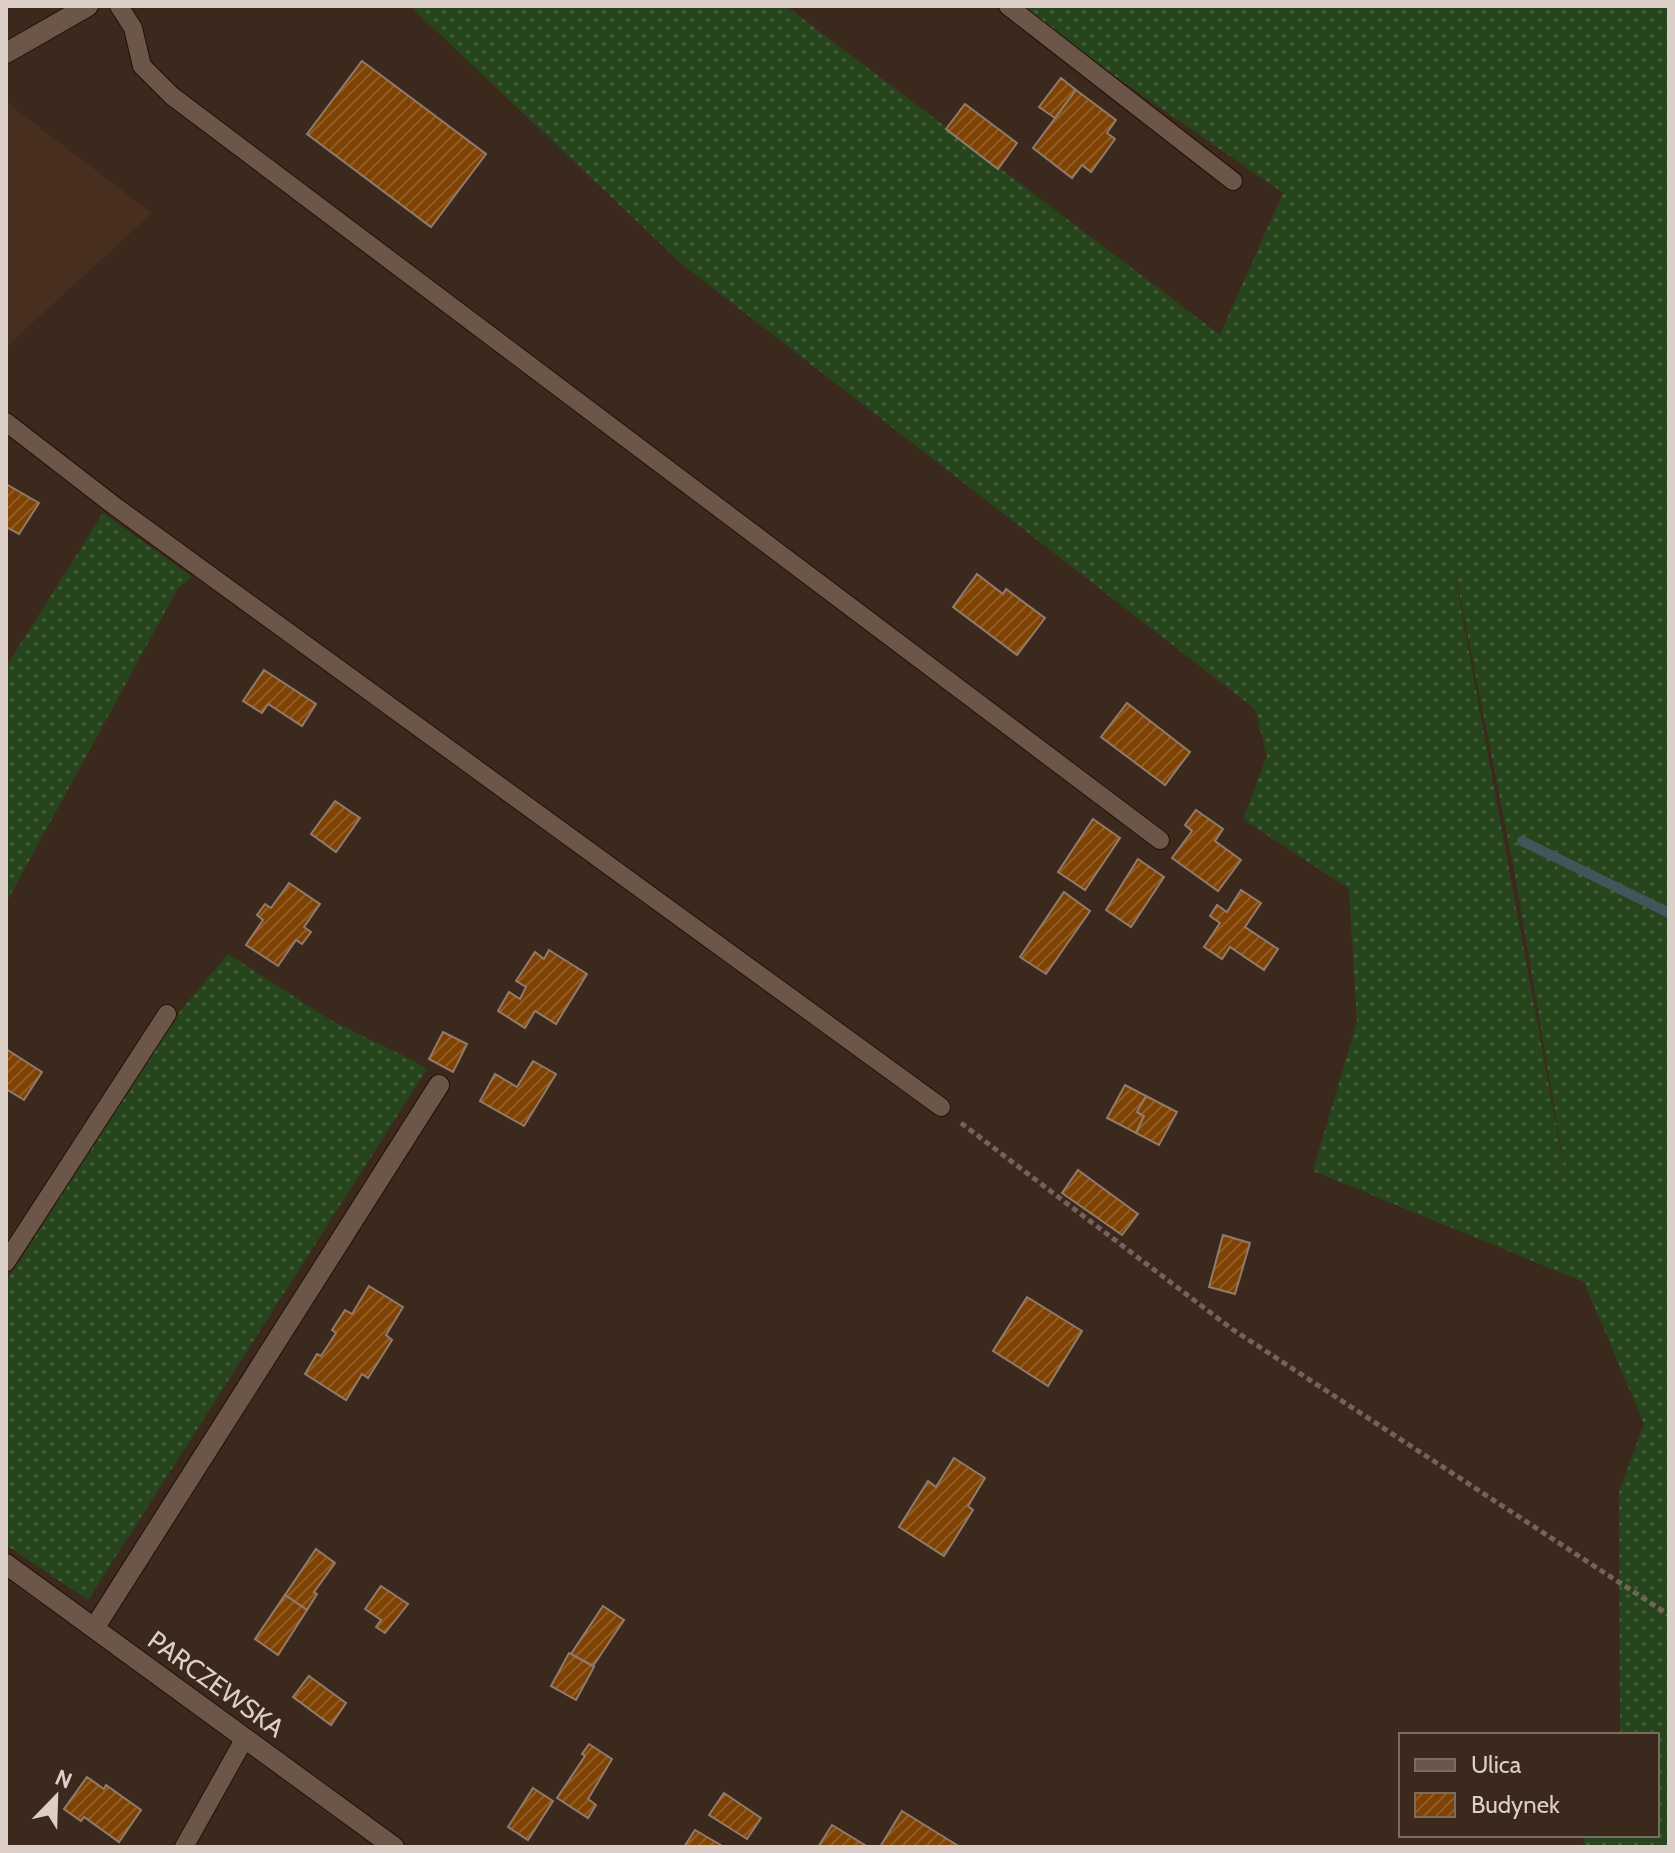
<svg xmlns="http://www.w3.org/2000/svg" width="1675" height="1853" font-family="Cabin,sans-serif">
<defs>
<pattern id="grass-dots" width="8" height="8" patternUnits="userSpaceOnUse" patternTransform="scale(2)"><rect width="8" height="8" fill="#27451c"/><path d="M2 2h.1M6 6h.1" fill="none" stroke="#465f3c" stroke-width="1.8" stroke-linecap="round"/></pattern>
<pattern id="building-hatch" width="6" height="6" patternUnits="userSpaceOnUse" patternTransform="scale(2)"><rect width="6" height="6" fill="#7f4203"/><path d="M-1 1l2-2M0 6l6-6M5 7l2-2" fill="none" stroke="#915c26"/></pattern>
</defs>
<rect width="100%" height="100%" fill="#3c291d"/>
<path fill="#472e1e" d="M6,102L152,213L6,347Z"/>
<g fill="url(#grass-dots)" fill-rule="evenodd">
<path d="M410,6H786L1220,335L1283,193L1014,6H1669V1847H1582L1586,1835H1657V1735H1620L1619,1492L1644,1424L1584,1282L1313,1171L1357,1022L1349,889L1243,819L1267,756L1255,709L683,265ZM1457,581L1515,874L1568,1190L1456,581Z"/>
<path d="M103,513L192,577L178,588L6,903V667Z"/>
<path d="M228,954L332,1021L410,1059L427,1069L88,1600L6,1545V1282L173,1020Z"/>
</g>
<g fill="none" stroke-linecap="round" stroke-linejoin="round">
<path stroke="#43555a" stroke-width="10" d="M1522,841L1669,913"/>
</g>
<g fill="url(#building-hatch)" stroke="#917b6b" stroke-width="2">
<path d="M362,61L486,154L431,227L307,134Z"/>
<path d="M1061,78L1076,90L1055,118L1039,107Z"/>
<path d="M1076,90L1116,120L1107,133L1115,139L1091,172L1082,165L1072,178L1033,148Z"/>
<path d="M965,104L1017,143L998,169L946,129Z"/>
<path d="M6,484L39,503L19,534L6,527Z"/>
<path d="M977,574L1003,594L1006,589L1045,618L1017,655L953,607Z"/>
<path d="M264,670L316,704L302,726L268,704L262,713L243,701Z"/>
<path d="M1127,703L1190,752L1165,785L1101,737Z"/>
<path d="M335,801L360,818L336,852L311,834Z"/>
<path d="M1196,810L1223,829L1215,841L1241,860L1218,891L1172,858L1192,831L1185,825Z"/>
<path d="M1093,819L1120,838L1085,890L1058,872Z"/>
<path d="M1138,859L1164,877L1131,927L1106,910Z"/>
<path d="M289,883L320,904L304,927L311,932L302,944L296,940L278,966L246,945L263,920L257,915L265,904L271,908Z"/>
<path d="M1241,890L1261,903L1245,927L1278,949L1264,970L1230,947L1222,959L1204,947L1220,923L1210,916L1217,905L1227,912Z"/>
<path d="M1064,892L1090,911L1046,974L1020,957Z"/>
<path d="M549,950L587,974L556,1024L535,1011L525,1028L498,1011L509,992L520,999L526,987L516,981L535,952L544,959Z"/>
<path d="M443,1032L467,1044L453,1072L429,1059Z"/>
<path d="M6,1049L42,1072L24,1100L6,1089Z"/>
<path d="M533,1061L556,1074L524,1126L480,1101L495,1074L517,1087Z"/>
<path d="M1125,1085L1146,1096L1137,1112L1144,1116L1136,1133L1107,1118Z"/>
<path d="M1146,1096L1177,1112L1159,1145L1136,1133L1144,1116L1137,1112Z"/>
<path d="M1078,1170L1138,1214L1122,1235L1062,1193Z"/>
<path d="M1223,1235L1250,1243L1235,1294L1209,1287Z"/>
<path d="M369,1286L403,1307L386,1335L392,1340L368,1378L362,1374L346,1400L305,1374L317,1354L321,1356L336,1333L332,1330L345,1310L352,1314Z"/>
<path d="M1027,1297L1082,1331L1048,1386L993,1351Z"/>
<path d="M954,1458L985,1478L968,1506L973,1510L944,1556L899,1527L928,1481L936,1487Z"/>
<path d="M316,1549L335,1563L314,1592L317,1594L307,1610L285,1595Z"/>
<path d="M381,1586L408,1604L385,1633L376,1627L381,1620L365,1609Z"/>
<path d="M285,1595L307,1610L278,1655L255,1639Z"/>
<path d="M603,1606L624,1620L593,1666L571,1654Z"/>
<path d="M569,1653L594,1667L576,1700L551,1686Z"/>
<path d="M309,1676L346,1703L331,1725L293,1697Z"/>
<path d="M589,1744L612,1759L588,1799L596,1805L588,1818L557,1798L585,1756L582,1754Z"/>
<path d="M87,1777L104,1789L106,1785L141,1810L119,1842L84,1817L81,1821L64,1809Z"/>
<path d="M533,1788L553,1801L528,1840L508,1827Z"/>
<path d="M724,1793L761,1818L747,1839L709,1815Z"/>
<path d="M902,1811L960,1847H880Z"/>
<path d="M832,1825L868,1847H818Z"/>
<path d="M695,1830L724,1847H684Z"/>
</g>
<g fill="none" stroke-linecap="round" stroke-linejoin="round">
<defs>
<g id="lane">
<path d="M119,6L133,28L142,66L172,96L1160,840"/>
<path d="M1008,6L1233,181"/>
<path d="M6,422L116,507L941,1107"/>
<path d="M6,1262L167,1014"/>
<path d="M184,1847L245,1738"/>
</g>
<g id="street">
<path d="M6,1564L394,1847"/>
<path d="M95,1627L439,1085"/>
</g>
<path id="secondary" d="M6,53L88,6"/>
</defs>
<use href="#lane" stroke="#231106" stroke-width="20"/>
<use href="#street" stroke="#231106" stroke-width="22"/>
<use href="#secondary" stroke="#231106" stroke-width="22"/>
<path stroke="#736358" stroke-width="5" stroke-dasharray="6 4" stroke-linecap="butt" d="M961,1123L1232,1329L1669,1615"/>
<use href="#lane" stroke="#6c5649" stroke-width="18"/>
<use href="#street" stroke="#6c5649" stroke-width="20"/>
<use href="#secondary" stroke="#6c5649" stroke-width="20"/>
</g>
<g text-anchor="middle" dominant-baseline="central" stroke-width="6" stroke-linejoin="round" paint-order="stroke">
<g font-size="26" fill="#dccfc7" stroke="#3c291d">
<text transform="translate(216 1684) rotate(36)">PARCZEWSKA</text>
</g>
</g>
<rect width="1675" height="1853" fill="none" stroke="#dccfc7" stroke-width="16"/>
<rect x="1399" y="1733" width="260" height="104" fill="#3c291d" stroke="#7c6b61" stroke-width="2"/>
<rect x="1415" y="1759" width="40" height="12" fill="#6c5649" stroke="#7c6b61" stroke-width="2"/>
<text x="1471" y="1773" font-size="24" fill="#dccfc7">Ulica</text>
<rect x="1415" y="1793" width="40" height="24" fill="url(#building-hatch)" stroke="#7c6b61" stroke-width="2"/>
<text x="1471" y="1813" font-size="24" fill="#dccfc7">Budynek</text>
<g transform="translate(56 1797) rotate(23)" stroke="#3c291d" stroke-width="6" paint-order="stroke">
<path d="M0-6L14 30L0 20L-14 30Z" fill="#dccfc7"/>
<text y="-12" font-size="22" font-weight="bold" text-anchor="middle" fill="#dccfc7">N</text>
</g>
</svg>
